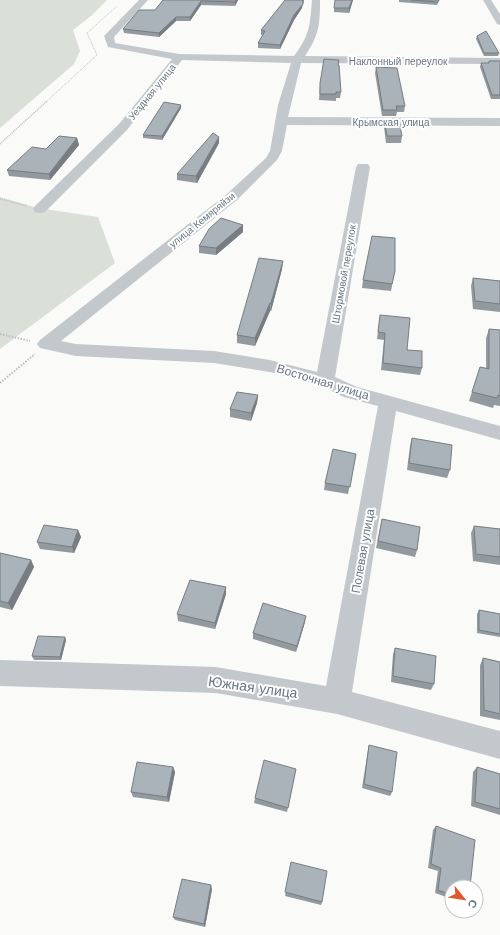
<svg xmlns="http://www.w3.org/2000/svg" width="500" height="935" font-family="'Work Sans',sans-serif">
<rect width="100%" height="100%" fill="#fafaf8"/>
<g fill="#dadfd7">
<path d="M0,0H107L91,16L73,30L80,51L74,64L0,128Z"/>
<path d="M0,197L38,208L98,217L115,263L0,349Z"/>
</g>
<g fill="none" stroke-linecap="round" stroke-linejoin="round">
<path stroke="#bbbfc2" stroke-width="1" stroke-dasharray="1 1" stroke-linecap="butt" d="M46,102L97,55L87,33L117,6"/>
<g stroke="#bbbfc2" stroke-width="1.5" stroke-dasharray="1 1" stroke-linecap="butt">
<path d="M0,144L47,101"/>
<path d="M0,199L27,206"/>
</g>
<g stroke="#bbbfc2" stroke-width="2" stroke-dasharray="1.5 1.5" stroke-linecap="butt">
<path d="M0,334L30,341"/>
<path d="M0,383L35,354"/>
</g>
<g fill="#c3c8cc" fill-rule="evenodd">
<path d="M139,0H148L114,37L115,43L179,54L294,56C310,35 310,25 312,0H320C320,25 319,35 305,56L500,58V64L301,63L288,117L500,118V126L287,125L282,151L277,160L237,200L61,341L76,344L214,351L270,360L317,372L356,167L358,164H368L370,167L335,377L357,387L500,426V440L396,411L352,692L500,731V759L337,714L216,693L0,686V660L216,667L326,686L378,406L344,397L319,385L270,372L214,363L76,356L40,348L37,344L40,340L227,194L266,158L270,151L278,105L291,63L182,60L127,130L45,212L40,213L35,212L33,209L35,206L119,124L172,59L108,47L104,36L106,34Z"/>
<path d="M483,0H491L500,14V25L497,24Z"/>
</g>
</g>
<g fill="#929a9f">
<path d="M163,0H238L235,6L201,5L190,21H176L159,37L124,33L123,29L155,10Z"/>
<path d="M353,0L349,13L334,12V8Z"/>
<path d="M399,0H439L437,5L399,2Z"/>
<path d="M302,8L294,20L280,49L258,48V43L263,35H261V30Z"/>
<path d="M477,36L499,53L498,56H484L476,39Z"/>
<path d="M489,61H500V99H491L480,67L481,63H488Z"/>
<path d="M338,65L341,92L340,98H336V101L319,100L320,83Z"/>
<path d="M376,67L405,106L404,112H397L396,116H382L375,73Z"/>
<path d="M181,105V108L162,140L143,138V135Z"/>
<path d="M384,120L402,136L401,143H386L384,127Z"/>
<path d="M219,137V143L197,183L177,180V174Z"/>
<path d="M77,138L79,145L50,180L9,176L7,170L46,149Z"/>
<path d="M243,225V232L216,255L199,253V246Z"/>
<path d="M283,261L282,269L271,311H270L255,346L237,343V335Z"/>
<path d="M395,271L391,291L362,288L363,280Z"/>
<path d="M473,278L500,281V312L473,309L471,286Z"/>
<path d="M380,315L422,368L420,375L381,370L384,340L377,339Z"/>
<path d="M489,329L500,330V406L494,405L493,408L469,401L480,367L486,368V338Z"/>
<path d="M258,395L257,403L251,421L230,417V409Z"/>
<path d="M412,438L450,470L447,478L407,470L410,446Z"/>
<path d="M356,454L348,494L324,490L325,483Z"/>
<path d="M382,519L417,550L415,557L376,548Z"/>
<path d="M474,526L500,529V565L473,561L471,533Z"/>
<path d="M78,530L81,537L74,553L40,549L37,542Z"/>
<path d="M0,553L31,560L34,567L12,610L0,607Z"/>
<path d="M226,587V594L215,629L178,621L177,614Z"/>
<path d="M479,610L500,614V637L477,633V614Z"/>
<path d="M305,622L296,652L253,639V633Z"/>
<path d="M66,640L61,660H34L32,656Z"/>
<path d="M395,648L434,684L431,690L391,682L393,654Z"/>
<path d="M483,658L500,662V720L480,716V665Z"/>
<path d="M369,745L392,792L390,796L362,788L368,750Z"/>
<path d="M173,767L175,772L169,802L133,797L131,792Z"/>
<path d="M477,767L500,774V815L471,806L473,772Z"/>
<path d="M296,769L287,812L254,803L255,798Z"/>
<path d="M436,826L452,887V899L435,893L438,871L428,868L433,830Z"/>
<path d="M291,862L322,902L321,905L285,896Z"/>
<path d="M212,889L205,927L175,920L173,917Z"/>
</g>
<g fill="#777d82">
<path d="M236,0H238L235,6V2Z"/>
<path d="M303,0H304L302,8L294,20L280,49V45L294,15Z"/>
<path d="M352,0H353L349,13V8Z"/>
<path d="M201,1V5L190,21V17Z"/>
<path d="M176,17V21L159,37V33Z"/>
<path d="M181,105V108L162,140V136Z"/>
<path d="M219,137V143L197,183L196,176Z"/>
<path d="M77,138L79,145L50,180L49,174Z"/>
<path d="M243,225V232L216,255V248Z"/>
<path d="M283,261L282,269L271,311V303Z"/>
<path d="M270,303V311L255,346V338Z"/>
<path d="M258,395L257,403L251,421V413Z"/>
<path d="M78,530L81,537L74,553L72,547Z"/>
<path d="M31,560L34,567L12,610L8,603Z"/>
<path d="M226,587V594L215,629V623Z"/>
<path d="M306,616L305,622L296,652L297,646Z"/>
<path d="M65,637L66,640L61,660L60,657Z"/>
<path d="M173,767L175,772L169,802L167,797Z"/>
<path d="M211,885L212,889L205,927L204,924Z"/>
</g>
<g fill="#aab3b9" stroke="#777d82">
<path d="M163,0H236L235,2L201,1L190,17H176L159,33L123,29L139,10H155Z"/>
<path d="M285,0H303V4L294,15L280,45L258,43L265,31L261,30Z"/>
<path d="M335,0H352L349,8H334Z"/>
<path d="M411,0H439L438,2Z"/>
<path d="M486,31L499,53H484L477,36Z"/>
<path d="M324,59L339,60L338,65H339L341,92H336V94H320V83Z"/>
<path d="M489,61H500V95H492L481,63H489Z"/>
<path d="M376,67L397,68L405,106H396L397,110H383Z"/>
<path d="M164,102L181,105L162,136L143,135Z"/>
<path d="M384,120L399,121L402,136H387Z"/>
<path d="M213,133L219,137L196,176L177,174Z"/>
<path d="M59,136L77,138L49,174L7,170L32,147L46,149Z"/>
<path d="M221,218L243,225L216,248L199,246L209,229Z"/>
<path d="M372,236L395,238V271L392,284L363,280Z"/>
<path d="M259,258L283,261L271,303H270L255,338L237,335Z"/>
<path d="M473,278L500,281V304L475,301Z"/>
<path d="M380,315L410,318L407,350L422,351V368L383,363L385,333L378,332Z"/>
<path d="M489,329L500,330V396L498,395L497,398L472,392L480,367L489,369Z"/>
<path d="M237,392L258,395L251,413L230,409Z"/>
<path d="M412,438L452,445L450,470L409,463Z"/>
<path d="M333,449L356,454L350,487L325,483Z"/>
<path d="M382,519L420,527L417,550L378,541Z"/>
<path d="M44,525L78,530L72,547L37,542Z"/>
<path d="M474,526L500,529V557L476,554Z"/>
<path d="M0,553L31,560L8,603L0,601Z"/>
<path d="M190,580L226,587L215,623L177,614Z"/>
<path d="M263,603L306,616L297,646L253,633Z"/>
<path d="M479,610L500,614V634L479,630Z"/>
<path d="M38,636L65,637L60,657L32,656Z"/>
<path d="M395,648L436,656L434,684L393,676Z"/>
<path d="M483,658L500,662V714L484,710Z"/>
<path d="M369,745L397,752L392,792L364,784Z"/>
<path d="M264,760L296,769L288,808L255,798Z"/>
<path d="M137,762L173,767L167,797L131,792Z"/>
<path d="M477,767L500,774V809L475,802Z"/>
<path d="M436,826L475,840L470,887H452V895L438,890L441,868L431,864Z"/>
<path d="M291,862L327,871L322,902L285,892Z"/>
<path d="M182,879L211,885L204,924L173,917Z"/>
</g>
<g text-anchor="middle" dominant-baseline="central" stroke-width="4" stroke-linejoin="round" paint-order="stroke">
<g font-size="10" fill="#657683" stroke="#fff">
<text x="398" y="61">Наклонный переулок</text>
<text transform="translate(152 92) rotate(-51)">Уездная улица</text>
<text x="391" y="122">Крымская улица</text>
<text transform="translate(202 220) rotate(-39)">улица Кемяряйзи</text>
<text transform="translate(344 274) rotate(-80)">Штормовой переулок</text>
</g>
<g font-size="12" fill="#657683" stroke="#fff">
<text transform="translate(323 382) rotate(17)">Восточная улица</text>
<text transform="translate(363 551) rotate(-80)">Полевая улица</text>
</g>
<g font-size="14" fill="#657683" stroke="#fff">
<text transform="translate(253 687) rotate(8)">Южная улица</text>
</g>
</g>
<g transform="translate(464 899) rotate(120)"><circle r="19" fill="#ffffff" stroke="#c1c8cd"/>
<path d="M0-3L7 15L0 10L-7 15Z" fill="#e4572e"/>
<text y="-6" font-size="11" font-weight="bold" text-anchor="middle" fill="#657683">С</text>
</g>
</svg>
